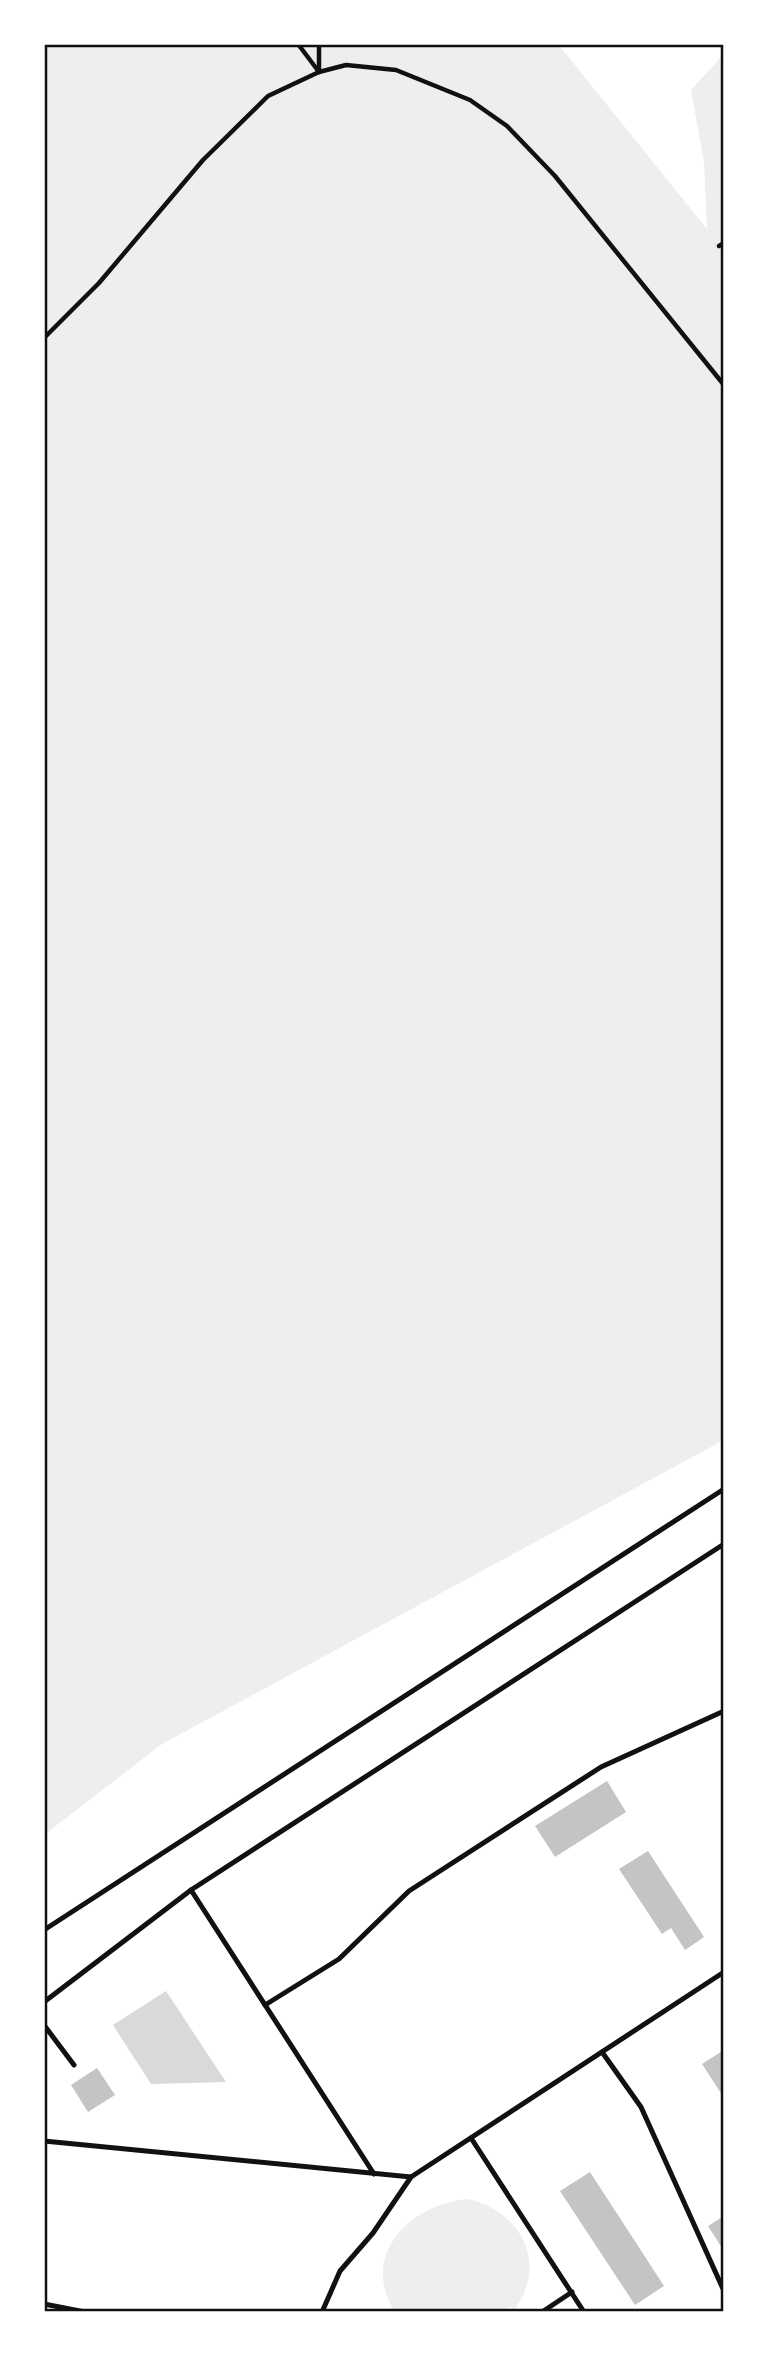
<svg xmlns="http://www.w3.org/2000/svg" width="768" height="2356" font-family="Lora,serif">
<rect width="100%" height="100%" fill="#fff"/>
<g fill="#eee">
<path d="M44,44H558L707,229L704,162L691,90L721,57L724,59V1440L162,1744L44,1835Z"/>
<path d="M467,2199C521,2210 549,2264 514,2310L511,2306L503,2312H395C359,2256 410,2204 467,2199Z"/>
</g>
<path fill="#d9d9d9" d="M166,1991L226,2082L151,2084L113,2025Z"/>
<g fill="#c4c4c4">
<path d="M607,1781L626,1812L555,1857L535,1826Z"/>
<path d="M648,1851L704,1937L685,1950L671,1928L662,1934L619,1869Z"/>
<path d="M724,2050V2098L702,2064Z"/>
<path d="M97,2068L115,2095L88,2112L71,2085Z"/>
<path d="M590,2172L664,2286L635,2305L560,2191Z"/>
<path d="M724,2216V2251L708,2226Z"/>
</g>
<g fill="none" stroke-linecap="round" stroke-linejoin="round">
<g stroke="#111" stroke-width="4.5">
<path d="M298,44L319,72"/>
<path d="M319,71V44"/>
<path d="M719,246L724,243"/>
<path d="M44,338L99,283L203,160L268,96L319,72L346,65L396,70L470,100L507,126L555,176L724,385"/>
</g>
<g stroke="#111" stroke-width="5">
<path d="M721,44L722,45"/>
<path d="M191,1890L724,1544"/>
<path d="M44,1930L724,1489"/>
<path d="M44,2002L191,1890L374,2174"/>
<path d="M265,2005L339,1959L409,1891L601,1767L724,1711"/>
<path d="M44,2025L74,2065"/>
<path d="M602,2052L641,2107L724,2291"/>
<path d="M471,2138L584,2312"/>
<path d="M44,2141L411,2177L724,1972"/>
<path d="M44,2304L85,2312"/>
<path d="M322,2312L340,2271L373,2233L411,2177"/>
<path d="M542,2312L572,2292"/>
</g>
</g>
<rect width="768" height="2356" fill="none" stroke="#ffffff" stroke-width="91"/>
<rect x="46" y="46" width="676" height="2264" fill="none" stroke="#111" stroke-width="2.5"/>
</svg>
